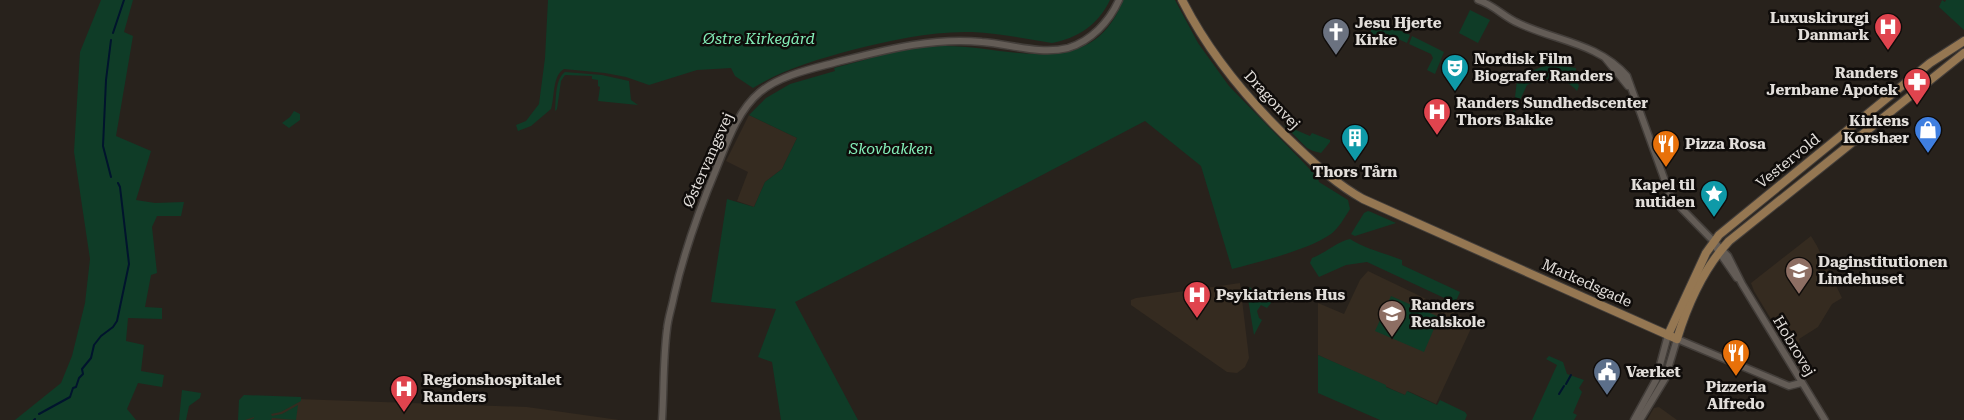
<svg xmlns="http://www.w3.org/2000/svg" width="1964" height="420" font-family="'Roboto Serif',serif">
<rect width="100%" height="100%" fill="#28221c"/>
<g fill="#352b20">
<path d="M749,115L797,138L782,169L765,182L754,207L737,201L748,172L726,161Z"/>
<path d="M1811,236L1817,246L1842,298L1832,304L1818,327L1799,339L1800,342L1789,349L1754,291L1751,283Z"/>
<path d="M1368,271L1474,322L1436,404L1408,391L1405,395L1398,392L1318,355V303L1344,314L1360,280Z"/>
<path d="M1240,283L1249,358L1245,367L1237,373L1227,372L1131,305V300L1136,298Z"/>
<path d="M242,397L527,407L619,420H241Z"/>
<path d="M1659,407L1677,420H1647L1654,408Z"/>
</g>
<g fill="#0f3c27">
<path d="M101,0H133L124,32L133,36L116,136L151,151L136,200L155,203L184,202L181,216H157L152,227L157,273L151,275L145,307L162,308V319L128,318L126,341L144,345L141,371L164,375L162,387L138,383L127,409L136,420H15L61,383L72,356L85,303L90,259L74,152L80,52Z"/>
<path d="M548,0H1110C1098,25 1078,38 1052,43C1026,39 999,33 972,32C931,31 892,40 852,50C816,60 786,68 753,88L735,76L731,68L697,70L649,85L626,77L605,73L564,69C552,76 555,97 551,109L531,126L518,131L516,125L526,121L539,104L545,58Z"/>
<path d="M1123,0H1175L1198,43L1229,86L1303,162L1318,178L1319,182L1348,200L1350,209C1345,217 1338,229 1331,234C1306,251 1261,261 1232,269L1201,166L1145,121L939,229L795,302L858,420H781L772,362L758,357L776,309L711,302L727,199L754,207L765,182L782,169L797,138L749,115L766,98L790,84L835,71L834,68C869,59 905,47 942,46C1009,45 1091,84 1123,0Z"/>
<path d="M1942,0L1945,2L1946,0H1964V30L1939,7Z"/>
<path d="M1470,10L1490,20L1478,43L1459,33Z"/>
<path d="M1376,19L1410,35L1407,43L1380,31L1375,35L1370,33Z"/>
<path d="M1412,36L1444,52L1435,74L1427,70L1433,58L1431,54L1409,44Z"/>
<path d="M1549,64L1576,68V79L1579,86L1577,91C1565,76 1543,77 1527,85L1513,115L1518,71L1529,72Z"/>
<path d="M565,72L602,75L629,81L631,100L638,105L598,101L600,87L598,86V80L592,79V76L565,75L561,81L557,109L555,111C556,99 555,79 565,72Z"/>
<path d="M294,111L300,114V120L289,128L282,123L290,117Z"/>
<path d="M1284,125L1310,136L1312,133L1330,140V142L1321,153L1313,151L1307,148Z"/>
<path d="M1368,211L1371,212L1396,223L1355,236L1351,234L1364,213Z"/>
<path d="M1350,239C1365,249 1385,253 1402,260V265L1460,292L1455,303L1367,262L1346,265L1319,277L1310,263L1312,258C1324,254 1338,241 1350,239Z"/>
<path d="M1250,287L1259,298H1263L1266,294L1269,296L1271,303L1267,308L1261,305L1257,311L1259,318L1262,320L1254,335L1247,293Z"/>
<path d="M1391,296L1439,317L1424,352L1375,331Z"/>
<path d="M1318,355L1386,385V387L1405,395L1407,391L1437,405L1440,400L1465,412L1467,415L1465,420H1380L1318,393Z"/>
<path d="M1549,356L1563,362L1567,374L1584,380L1579,388L1582,392L1573,413L1577,415L1574,420H1532L1557,365L1546,359Z"/>
<path d="M182,390L201,393L200,398L189,406L186,420H179Z"/>
<path d="M244,395L301,397V401L281,412L271,414L272,416L282,414L298,405L296,420L272,418L271,420H250L254,418V417L245,420H238L239,400Z"/>
</g>
<g fill="none" stroke-linecap="round" stroke-linejoin="round">
<g stroke="#01142d" stroke-width="2">
<path d="M113,33L124,0"/>
<path d="M111,177L103,146L106,80L111,40"/>
<path d="M1566,384L1571,375"/>
<path d="M1559,394L1564,386"/>
<path d="M39,414L70,397L73,388L76,387L79,378L83,374L82,369L91,358L94,345L101,336L113,327L117,321L129,264L120,187L118,183"/>
<path d="M34,420L35,419"/>
</g>
<defs>
<g id="minor">
<path d="M1478,0C1494,5 1504,17 1518,23C1556,41 1598,43 1627,76L1669,192L1682,209L1728,256L1742,284L1825,420"/>
<path d="M1606,59L1628,86"/>
<path d="M1717,249L1737,278"/>
<path d="M662,420C664,390 663,359 667,329C668,318 672,307 674,296C684,251 699,210 717,167C727,142 738,110 760,92C781,75 811,69 837,62C885,50 932,37 982,42C1010,44 1040,55 1068,48C1091,41 1109,22 1119,0"/>
<path d="M1634,420L1656,380L1668,335"/>
<path d="M1640,420L1665,379L1677,339L1789,386L1801,383"/>
</g>
<g id="major">
<path d="M1182,0C1211,57 1251,104 1297,147C1318,167 1338,185 1363,199L1677,339C1688,303 1703,269 1729,241L1964,53"/>
<path d="M1668,335L1706,253L1719,235L1930,63L1964,41"/>
</g>
</defs>
<use href="#minor" stroke="#433e3a" stroke-width="9"/>
<use href="#major" stroke="#433e3a" stroke-width="10"/>
<use href="#minor" stroke="#635c56" stroke-width="6"/>
<use href="#major" stroke="#957752" stroke-width="8"/>
</g>
<defs>
<symbol id="hospital-pin" viewBox="-11 -11 22 30"><path d="M0 17L-7.5 6A9.5 9.5 0 1 1 7.5 6Z" fill="#e0444e" stroke="#0f0c0a"/><path d="M-5-5h3v3.5h4V-5h3V5h-3V1.5h-4V5h-3Z" fill="#fff"/></symbol>
<symbol id="church-pin" viewBox="-11 -11 22 30"><path d="M0 17L-7.5 6A9.5 9.5 0 1 1 7.5 6Z" fill="#6b7280" stroke="#0f0c0a"/><path d="M-1.2-6h2.4v3.5h3.3v2.4h-3.3V6h-2.4V-.1h-3.3v-2.4h3.3Z" fill="#fff"/></symbol>
<symbol id="theatre-pin" viewBox="-11 -11 22 30"><path d="M0 17L-7.5 6A9.5 9.5 0 1 1 7.5 6Z" fill="#0f9aa8" stroke="#0f0c0a"/><path d="M-5-5.5Q0-4 5-5.5V0Q5 5 0 6Q-5 5-5 0ZM-3.3-2.5H-1v1.5H-3.3ZM1-2.5H3.3v1.5H1ZM-2.8 1Q0 5.5 2.8 1Z" fill="#fff"/></symbol>
<symbol id="pharmacy-pin" viewBox="-11 -11 22 30"><path d="M0 17L-7.5 6A9.5 9.5 0 1 1 7.5 6Z" fill="#e0444e" stroke="#0f0c0a"/><path d="M-2-6h4v4h4v4h-4v4h-4v-4h-4v-4h4Z" fill="#fff"/></symbol>
<symbol id="shop-pin" viewBox="-11 -11 22 30"><path d="M0 17L-7.5 6A9.5 9.5 0 1 1 7.5 6Z" fill="#3f7fe0" stroke="#0f0c0a"/><path d="M-5-2.5h2.3a2.7 3.5 0 0 1 5.4 0H5L5.5 6h-11ZM-1.5-2.5h3a1.5 2.3 0 0 0-3 0Z" fill="#fff"/></symbol>
<symbol id="building-pin" viewBox="-11 -11 22 30"><path d="M0 17L-7.5 6A9.5 9.5 0 1 1 7.5 6Z" fill="#0f9aa8" stroke="#0f0c0a"/><path d="M-4-6H4V6H1V3H-1V6H-4ZM-2.5-4.3h1.7v1.8h-1.7ZM.8-4.3h1.7v1.8H.8ZM-2.5-1h1.7V.8h-1.7ZM.8-1h1.7V.8H.8Z" fill="#fff"/></symbol>
<symbol id="restaurant-pin" viewBox="-11 -11 22 30"><path d="M0 17L-7.5 6A9.5 9.5 0 1 1 7.5 6Z" fill="#e8710a" stroke="#0f0c0a"/><path d="M-5-6h1v4h1v-4h1v4h1v-4h1v5L-1.5 .5V6h-2V.5L-5-1ZM5-6V6H3V1.5H1.5Q1.5-4 5-6Z" fill="#fff"/></symbol>
<symbol id="sight-pin" viewBox="-11 -11 22 30"><path d="M0 17L-7.5 6A9.5 9.5 0 1 1 7.5 6Z" fill="#0f9aa8" stroke="#0f0c0a"/><path d="M0-6L1.8-2.2L6-1.7L2.9 1.2L3.7 5.4L0 3.3L-3.7 5.4L-2.9 1.2L-6-1.7L-1.8-2.2Z" fill="#fff"/></symbol>
<symbol id="school-pin" viewBox="-11 -11 22 30"><path d="M0 17L-7.5 6A9.5 9.5 0 1 1 7.5 6Z" fill="#8d6e63" stroke="#0f0c0a"/><path d="M0-5L7-2L0 1L-7-2ZM-4 1L0 2.5L4 1V4Q0 6-4 4Z" fill="#fff"/></symbol>
<symbol id="civic-pin" viewBox="-11 -11 22 30"><path d="M0 17L-7.5 6A9.5 9.5 0 1 1 7.5 6Z" fill="#5c6f8a" stroke="#0f0c0a"/><path d="M-.6-6.5H3V-4.5H.6V-3L4-1V1h2V6H-6V1h2V-1L-.6-3ZM-1.2 2.5V6h2.4V2.5Z" fill="#fff"/></symbol>
</defs>
<g fill-rule="evenodd">
<use href="#hospital-pin" x="1872" y="11" width="32" height="43"/>
<use href="#church-pin" x="1320" y="16" width="32" height="43"/>
<use href="#theatre-pin" x="1439" y="52" width="32" height="43"/>
<use href="#pharmacy-pin" x="1901" y="66" width="32" height="43"/>
<use href="#hospital-pin" x="1421" y="96" width="32" height="43"/>
<use href="#shop-pin" x="1912" y="114" width="32" height="43"/>
<use href="#building-pin" x="1339" y="122" width="32" height="43"/>
<use href="#restaurant-pin" x="1650" y="128" width="32" height="43"/>
<use href="#sight-pin" x="1698" y="178" width="32" height="43"/>
<use href="#school-pin" x="1783" y="255" width="32" height="43"/>
<use href="#hospital-pin" x="1181" y="279" width="32" height="43"/>
<use href="#school-pin" x="1376" y="298" width="32" height="43"/>
<use href="#restaurant-pin" x="1720" y="337" width="32" height="43"/>
<use href="#civic-pin" x="1591" y="356" width="32" height="43"/>
<use href="#hospital-pin" x="388" y="373" width="32" height="43"/>
</g>
<g text-anchor="middle" dominant-baseline="central" stroke-width="5" stroke-linejoin="round" paint-order="stroke">
<g font-size="15" font-weight="bold" fill="#e2deda" stroke="#0f0c0a" text-anchor="start">
<text x="1869" y="18" text-anchor="end">Luxuskirurgi<tspan x="1869" dy="17">Danmark</tspan></text>
<text x="1355" y="23">Jesu Hjerte<tspan x="1355" dy="17">Kirke</tspan></text>
<text x="1474" y="59">Nordisk Film<tspan x="1474" dy="17">Biografer Randers</tspan></text>
<text x="1898" y="73" text-anchor="end">Randers<tspan x="1898" dy="17">Jernbane Apotek</tspan></text>
<text x="1456" y="103">Randers Sundhedscenter<tspan x="1456" dy="17">Thors Bakke</tspan></text>
<text x="1909" y="121" text-anchor="end">Kirkens<tspan x="1909" dy="17">Korshær</tspan></text>
<text x="1685" y="144">Pizza Rosa</text>
<text x="1355" y="172" text-anchor="middle">Thors Tårn</text>
<text x="1695" y="185" text-anchor="end">Kapel til<tspan x="1695" dy="17">nutiden</tspan></text>
<text x="1818" y="262">Daginstitutionen<tspan x="1818" dy="17">Lindehuset</tspan></text>
<text x="1216" y="295">Psykiatriens Hus</text>
<text x="1411" y="305">Randers<tspan x="1411" dy="17">Realskole</tspan></text>
<text x="1626" y="372">Værket</text>
<text x="423" y="380">Regionshospitalet<tspan x="423" dy="17">Randers</tspan></text>
<text x="1736" y="387" text-anchor="middle">Pizzeria<tspan x="1736" dy="17">Alfredo</tspan></text>
</g>
<g font-size="15" font-style="italic" fill="#84efb9" stroke="#0f0c0a">
<text x="759" y="39">Østre Kirkegård</text>
<text x="891" y="149">Skovbakken</text>
</g>
<g font-size="15" fill="#e2deda" stroke="#0f0c0a">
<text transform="translate(1272 100) rotate(47)">Dragonvej</text>
<text transform="translate(708 160) rotate(-66)">Østervangsvej</text>
<text transform="translate(1788 161) rotate(-39)">Vestervold</text>
<text transform="translate(1587 283) rotate(24)">Markedsgade</text>
<text transform="translate(1794 346) rotate(59)">Hobrovej</text>
</g>
</g>
</svg>
